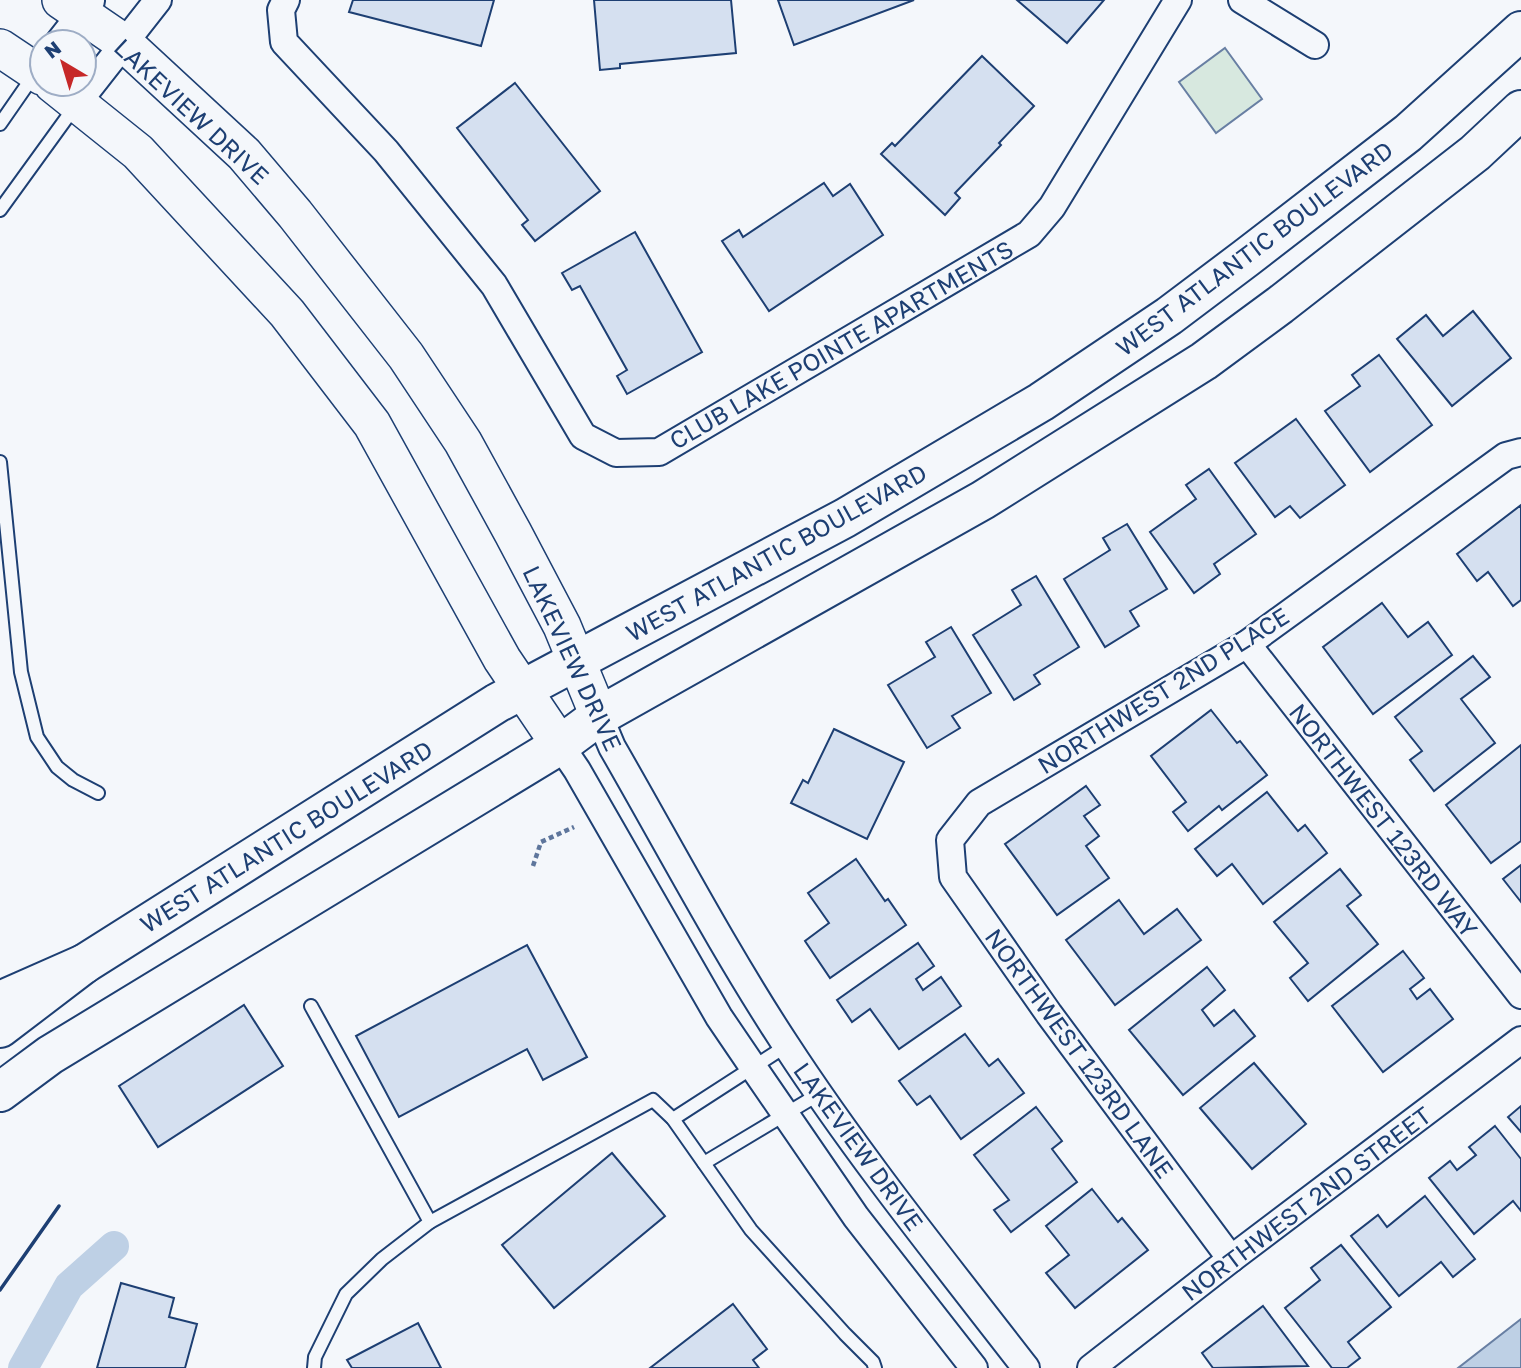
<svg xmlns="http://www.w3.org/2000/svg" width="1521" height="1368" font-family="'Golos Text',sans-serif">
<rect width="100%" height="100%" fill="#f4f7fb"/>
<path fill="#d7e8df" stroke="#687fa3" stroke-width="2" d="M1225,48L1262,99L1216,133L1179,82Z"/>
<path fill="#bed0e5" stroke="#687fa3" stroke-width="2" d="M1521,1319V1368H1458Z"/>
<g fill="none" stroke-linecap="round" stroke-linejoin="round">
<path stroke="#bed0e5" stroke-width="30" d="M23,1368L69,1286L114,1246"/>
</g>
<g fill="#d5e0f0" stroke="#1d3f73" stroke-width="2">
<path d="M353,0H494L481,46L349,12Z"/>
<path d="M594,0H731L736,53L620,64V68L600,70Z"/>
<path d="M778,0H914L794,45Z"/>
<path d="M1017,0H1104L1067,43Z"/>
<path d="M982,56L1034,106L999,143L1001,145L955,193L960,198L945,215L881,154L892,143L895,146Z"/>
<path d="M515,83L600,191L535,241L522,225L528,220L457,128Z"/>
<path d="M824,183L833,196L850,184L883,235L769,311L722,241L739,230L743,237Z"/>
<path d="M635,232L702,352L627,394L617,376L627,370L580,286L572,290L562,273Z"/>
<path d="M1473,311L1511,358L1452,406L1397,339L1426,315L1443,336Z"/>
<path d="M1379,355L1432,425L1370,472L1325,411L1360,386L1352,375Z"/>
<path d="M1296,419L1345,485L1300,518L1290,506L1275,517L1235,463Z"/>
<path d="M1209,469L1256,534L1214,564L1220,574L1194,593L1150,532L1196,499L1186,485Z"/>
<path d="M1521,505V600L1513,606L1488,572L1477,581L1457,554Z"/>
<path d="M1127,524L1167,589L1130,611L1139,626L1105,647L1064,579L1110,550L1103,538Z"/>
<path d="M1036,576L1079,647L1034,675L1040,684L1014,700L973,635L1021,605L1012,590Z"/>
<path d="M1382,603L1408,637L1428,622L1452,655L1373,714L1323,647Z"/>
<path d="M951,627L991,693L952,716L960,728L927,748L888,685L935,657L926,642Z"/>
<path d="M1473,656L1490,677L1461,699L1495,743L1434,791L1410,760L1422,751L1395,717Z"/>
<path d="M1211,710L1237,743L1240,741L1267,775L1222,810L1219,806L1188,831L1173,812L1186,802L1151,756Z"/>
<path d="M834,729L904,762L867,839L791,803L803,780L808,783Z"/>
<path d="M1521,745V841L1491,863L1446,805Z"/>
<path d="M1086,786L1100,805L1084,816L1099,836L1086,846L1109,878L1057,915L1005,844Z"/>
<path d="M1267,792L1298,831L1305,825L1327,853L1263,904L1232,864L1217,876L1195,849Z"/>
<path d="M856,859L885,901L888,899L906,925L830,978L805,941L829,923L808,893Z"/>
<path d="M1521,865V902L1503,879Z"/>
<path d="M1340,869L1361,895L1347,906L1378,944L1308,1001L1290,978L1308,963L1274,922Z"/>
<path d="M1119,900L1144,934L1177,909L1201,940L1115,1005L1066,940Z"/>
<path d="M918,943L934,966L916,979L923,990L941,977L961,1006L899,1049L870,1009L852,1022L837,1000Z"/>
<path d="M527,945L587,1057L543,1080L527,1049L399,1117L356,1036Z"/>
<path d="M1403,951L1424,978L1410,989L1417,999L1430,989L1453,1019L1383,1072L1332,1006Z"/>
<path d="M1207,967L1225,990L1202,1010L1214,1026L1234,1010L1255,1036L1183,1095L1129,1030Z"/>
<path d="M244,1005L283,1066L158,1147L119,1086Z"/>
<path d="M965,1034L989,1066L998,1059L1024,1093L961,1139L930,1096L917,1105L899,1081Z"/>
<path d="M1254,1063L1306,1124L1252,1169L1200,1108Z"/>
<path d="M1521,1106V1132L1508,1117Z"/>
<path d="M1036,1107L1062,1141L1052,1149L1077,1182L1011,1232L994,1210L1009,1200L974,1155Z"/>
<path d="M1495,1126L1521,1159V1211L1513,1201L1474,1234L1429,1178L1450,1161L1457,1170L1476,1155L1469,1147Z"/>
<path d="M612,1153L665,1216L554,1308L502,1245Z"/>
<path d="M1092,1189L1118,1222L1122,1218L1148,1250L1075,1308L1046,1273L1069,1255L1046,1226Z"/>
<path d="M1425,1196L1475,1259L1453,1277L1441,1262L1399,1296L1351,1236L1378,1215L1387,1227Z"/>
<path d="M1341,1245L1391,1307L1348,1342L1360,1358L1347,1368H1332L1285,1308L1320,1280L1311,1268Z"/>
<path d="M121,1283L174,1298L169,1317L197,1324L185,1368H97Z"/>
<path d="M733,1304L767,1349L753,1360L759,1368H650Z"/>
<path d="M1263,1306L1308,1366L1213,1368L1202,1353Z"/>
<path d="M418,1323L441,1368H352L347,1360Z"/>
</g>
<g fill="none" stroke-linecap="round" stroke-linejoin="round">
<defs>
<g id="lane">
<path d="M0,124L34,75"/>
<path d="M0,210L76,105"/>
<path d="M0,462L21,672L37,737L57,767L73,780L98,793"/>
<path d="M311,1006L430,1222"/>
<path d="M673,1119L786,1046"/>
<path d="M704,1163L819,1094"/>
<path d="M314,1368L315,1357L346,1294L382,1259L430,1222L653,1100L673,1119L751,1230L845,1334L873,1362L875,1368"/>
</g>
<g id="street">
<path d="M286,0L281,10L284,42L386,151L494,285L583,436L616,453L659,452L1029,234L1052,207L1178,0"/>
<path d="M1242,0L1315,45"/>
<path d="M59,42L91,1"/>
<path d="M78,102L158,0"/>
<path d="M1247,644L1521,995"/>
<path d="M599,716L612,747C669,846 723,949 786,1045C859,1157 944,1262 1026,1368"/>
<path d="M560,745L577,770L719,1017L753,1067L856,1217L974,1368"/>
<path d="M1231,1259L1049,1014L953,877L950,840L979,803L1247,644L1506,456L1521,452"/>
<path d="M1091,1368L1231,1259L1521,1040"/>
</g>
<g id="secondary">
<path d="M61,0L124,43L244,154L295,214L406,356L463,442L513,533L562,626L599,716"/>
<path d="M0,48L42,76"/>
<path d="M53,84L138,152L287,313L372,424L502,659L560,745"/>
</g>
<g id="primary">
<path d="M0,1028L84,964L497,703L845,518L1041,402L1169,316L1246,258L1408,133L1521,31"/>
<path d="M0,1092L50,1055L560,745L599,716L983,500L1204,361L1280,305L1475,153L1521,110"/>
</g>
<path id="highway" d="M0,1001L84,964"/>
</defs>
<use href="#lane" stroke="#1d3f73" stroke-width="16"/>
<use href="#street" stroke="#1d3f73" stroke-width="30"/>
<use href="#secondary" stroke="#1d3f73" stroke-width="40"/>
<use href="#primary" stroke="#1d3f73" stroke-width="42"/>
<use href="#highway" stroke="#1d3f73" stroke-width="42"/>
<path stroke="#5e769c" stroke-width="4.5" stroke-dasharray="5 3.5" stroke-linecap="butt" d="M533,866L541,842L574,827"/>
<use href="#lane" stroke="#f4f7fb" stroke-width="12"/>
<use href="#street" stroke="#f4f7fb" stroke-width="26"/>
<use href="#secondary" stroke="#f4f7fb" stroke-width="37"/>
<use href="#primary" stroke="#f4f7fb" stroke-width="38"/>
<use href="#highway" stroke="#f4f7fb" stroke-width="38"/>
<path stroke="#1d3f73" stroke-width="3.5" d="M0,1290L59,1206"/>
</g>
<g text-anchor="middle" dominant-baseline="central" stroke-width="5" stroke-linejoin="round" paint-order="stroke">
<g font-size="24" fill="#1d3f73" stroke="#f4f7fb">
<text transform="translate(192 111) rotate(43)">LAKEVIEW DRIVE</text>
<text transform="translate(1254 248) rotate(-37)">WEST ATLANTIC BOULEVARD</text>
<text transform="translate(841 344) rotate(-30)">CLUB LAKE POINTE APARTMENTS</text>
<text transform="translate(776 552) rotate(-29)">WEST ATLANTIC BOULEVARD</text>
<text transform="translate(573 658) rotate(65)">LAKEVIEW DRIVE</text>
<text transform="translate(1163 690) rotate(-32)">NORTHWEST 2ND PLACE</text>
<text transform="translate(1384 820) rotate(52)">NORTHWEST 123RD WAY</text>
<text transform="translate(286 836) rotate(-32)">WEST ATLANTIC BOULEVARD</text>
<text transform="translate(1080 1053) rotate(54)">NORTHWEST 123RD LANE</text>
<text transform="translate(859 1146) rotate(54)">LAKEVIEW DRIVE</text>
<text transform="translate(1306 1203) rotate(-37)">NORTHWEST 2ND STREET</text>
</g>
</g>
<g transform="translate(63 63) rotate(322)"><circle r="33" fill="#f4f7fb" stroke="#9eadc5" stroke-width="2"/>
<path d="M0-5L12 26L0 18L-12 26Z" fill="#c62828"/>
<text y="-10" font-size="19" font-weight="bold" text-anchor="middle" fill="#1d3f73">N</text>
</g>
</svg>
